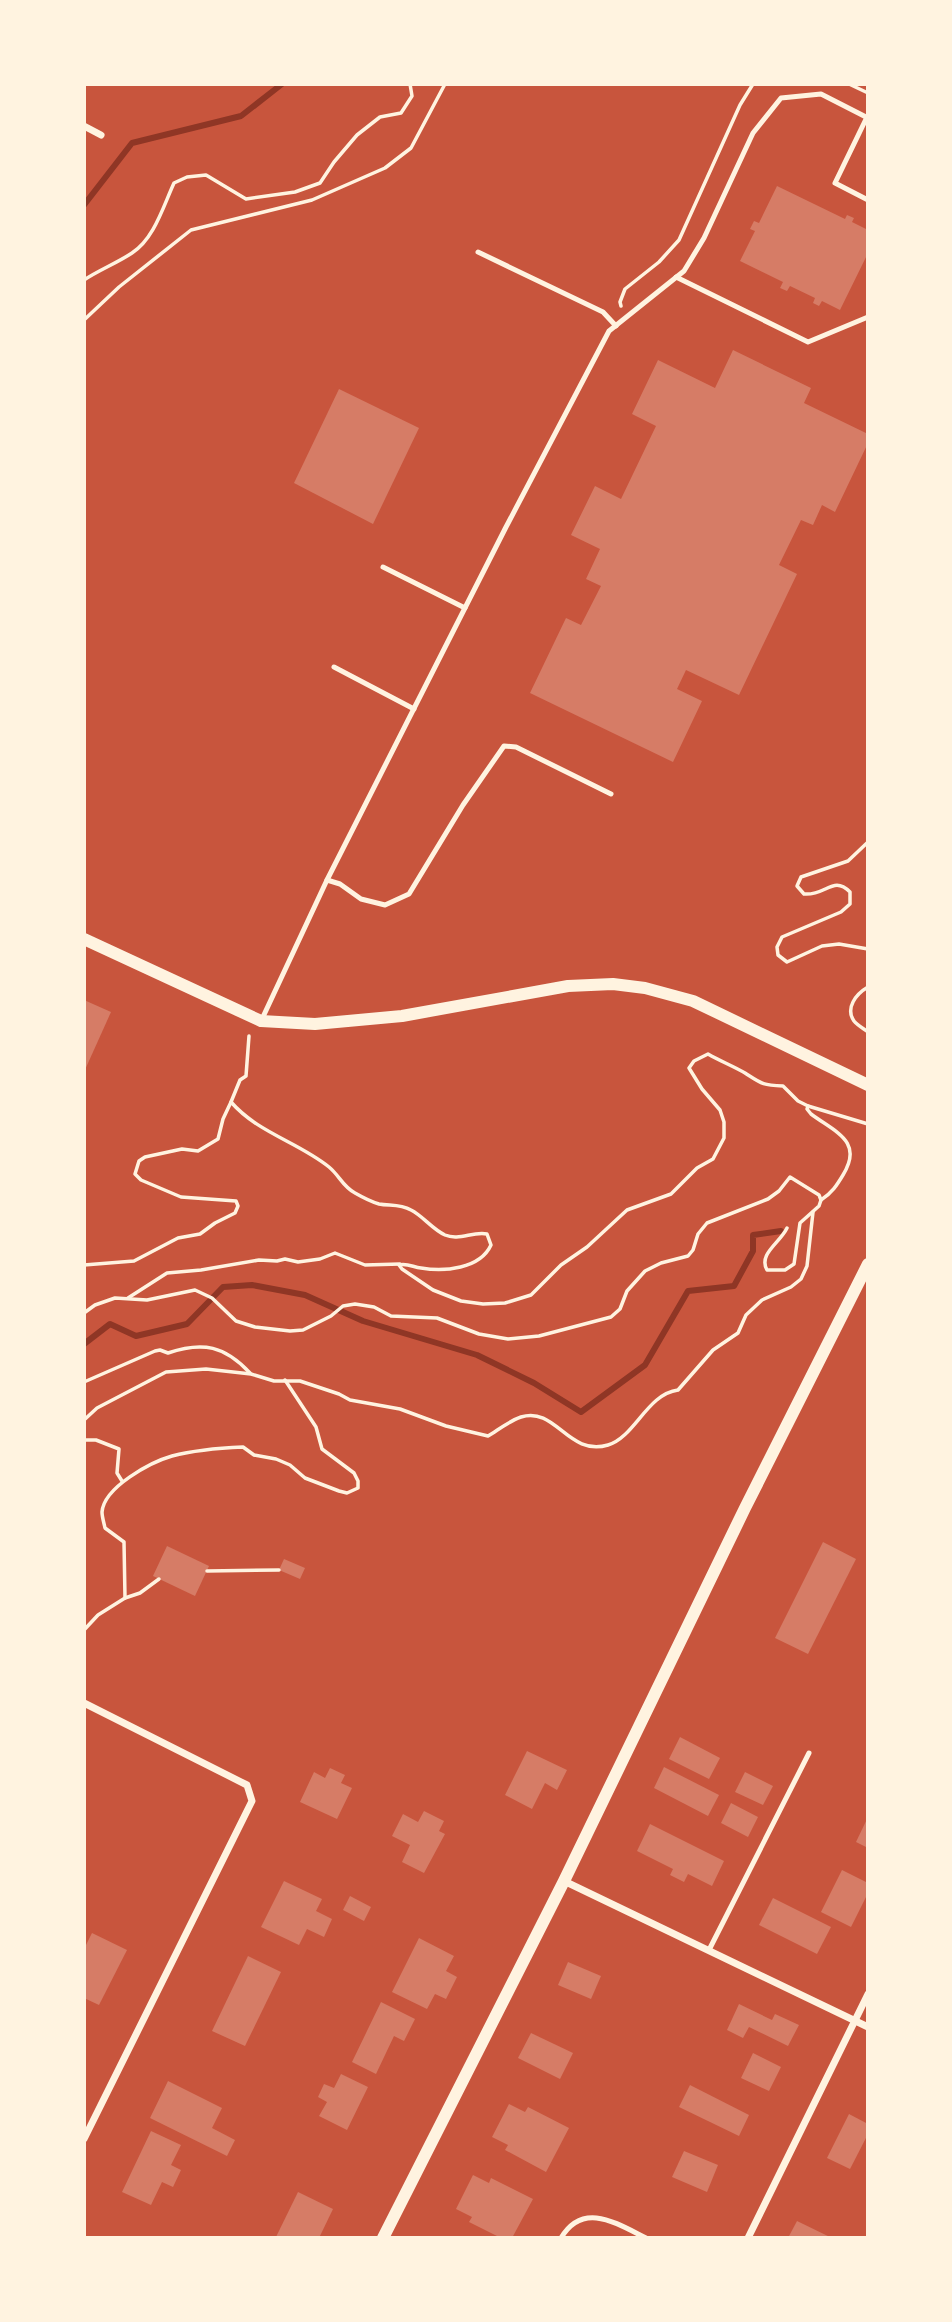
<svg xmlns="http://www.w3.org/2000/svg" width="952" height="2322" font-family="'Zilla Slab',serif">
<rect width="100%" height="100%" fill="#c8553d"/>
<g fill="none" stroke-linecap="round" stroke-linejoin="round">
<g stroke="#8f3625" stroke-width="6">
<path d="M84,205L132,143L241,116L282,84"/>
<path d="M84,1344L110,1324L136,1336L187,1324L223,1287L252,1285L305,1295L363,1321L477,1355L534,1383L581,1412L645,1365L688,1291L734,1286L753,1251V1235L781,1231"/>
</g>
</g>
<g fill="#d67c66">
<path d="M777,186L845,219L847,215L854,218L852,222L868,230V253L840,310L822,301L819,306L813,303L815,298L790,286L787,291L780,288L783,282L740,261L755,231L750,229L754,221L759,223Z"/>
<path d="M733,350L811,388L804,403L868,434V443L835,512L822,505L813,525L801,520L779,565L797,574L739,695L686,670L677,689L702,701L673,762L530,693L566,618L581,625L601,586L586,579L600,549L571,535L595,486L621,499L656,426L632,414L658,360L715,388Z"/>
<path d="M339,389L419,428L373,524L294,483Z"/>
<path d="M84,1000L111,1012L84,1072Z"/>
<path d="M823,1542L856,1559L808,1654L775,1638Z"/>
<path d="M167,1546L209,1566L195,1596L153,1576Z"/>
<path d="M284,1559L305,1568L300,1579L279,1570Z"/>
<path d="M680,1737L720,1758L709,1779L669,1759Z"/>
<path d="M527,1751L567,1770L557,1790L545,1783L532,1809L505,1795Z"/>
<path d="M664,1767L719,1795L708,1816L654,1788Z"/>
<path d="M330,1768L345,1775L341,1783L352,1788L337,1819L300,1802L314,1772L325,1778Z"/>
<path d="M745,1772L773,1786L763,1805L735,1792Z"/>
<path d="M731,1803L758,1817L748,1837L721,1823Z"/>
<path d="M424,1811L444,1821L439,1831L445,1834L424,1873L402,1862L410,1845L392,1836L403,1814L418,1822Z"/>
<path d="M868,1817V1848L856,1842Z"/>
<path d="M650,1824L724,1861L712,1886L688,1874L684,1882L670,1875L673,1869L637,1851Z"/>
<path d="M842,1870L868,1883V1893L851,1927L821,1912Z"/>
<path d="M284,1881L322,1899L316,1911L332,1919L324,1937L307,1929L299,1945L261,1927Z"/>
<path d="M350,1896L371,1907L364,1921L343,1910Z"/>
<path d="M773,1898L831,1927L817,1954L759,1925Z"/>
<path d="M92,1933L127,1950L99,2005L84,1998V1949Z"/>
<path d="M419,1938L454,1956L446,1971L457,1977L446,1999L435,1994L427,2009L392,1992Z"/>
<path d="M248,1956L281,1972L245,2046L212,2031Z"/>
<path d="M568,1962L601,1976L591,1999L558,1985Z"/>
<path d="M381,2002L415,2019L404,2041L394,2036L376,2074L352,2062Z"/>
<path d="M739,2004L772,2020L775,2014L799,2025L788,2046L749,2027L743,2038L727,2030Z"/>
<path d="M531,2033L573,2053L560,2079L518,2058Z"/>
<path d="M753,2053L781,2067L769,2091L741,2078Z"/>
<path d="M341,2074L368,2087L347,2130L319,2116L327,2102L318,2097L324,2084L334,2088Z"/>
<path d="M168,2081L222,2108L212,2128L235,2140L227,2156L150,2118Z"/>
<path d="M690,2085L749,2115L739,2136L679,2107Z"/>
<path d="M509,2104L525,2112L528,2107L569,2128L546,2172L505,2150L508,2145L492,2137Z"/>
<path d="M849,2114L868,2124V2134L850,2169L827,2158Z"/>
<path d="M151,2131L181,2145L171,2165L181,2170L173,2187L162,2182L151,2205L122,2192Z"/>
<path d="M684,2151L718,2165L707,2192L672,2177Z"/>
<path d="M473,2175L489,2183L491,2178L533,2199L512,2238H501L469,2222L472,2217L456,2209Z"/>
<path d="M298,2192L333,2209L319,2238L276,2237Z"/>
<path d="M797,2221L832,2238H788Z"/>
</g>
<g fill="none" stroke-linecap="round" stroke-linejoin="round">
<g stroke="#fff3e0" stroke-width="3.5">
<path d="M849,84L868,93"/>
<path d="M84,280C99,270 117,263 132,253C154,239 163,207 174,183L187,177L206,175L246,199L295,192L320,183L334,162L357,135L380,117L401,113L412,96L410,84"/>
<path d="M621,306L620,302L625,289L659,262L679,240L740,105L753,84"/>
<path d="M84,320L119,287L191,230L312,200L385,168L411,148L445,84"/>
<path d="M868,842L848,861L801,877L797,886L804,894C826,896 833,875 850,892V904L841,912L782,937L777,947L778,955L787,962L822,946L839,944L868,949"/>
<path d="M868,987C856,994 845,1008 854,1021C857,1025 864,1029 868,1032"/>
<path d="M231,1102L240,1080L246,1076L249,1036"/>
<path d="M808,1106L868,1124"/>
<path d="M84,1265L134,1261L178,1238L200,1234L215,1223L235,1213L238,1206L236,1201L181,1197L141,1180L135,1174L139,1161L145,1157L182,1149L198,1151L218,1139L223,1119L231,1102C258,1133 298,1142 329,1167C339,1175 343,1187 355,1193C362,1197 372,1202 379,1204C390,1206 400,1204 411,1210C423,1216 432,1229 445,1235C459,1241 473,1231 487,1234L491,1245C480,1269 444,1272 421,1268C413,1267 407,1263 399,1265L402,1269L433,1290L461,1301L483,1304L505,1303L531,1295L561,1265L587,1247L627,1210L671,1194L697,1168L713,1159L724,1138V1122L720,1110L702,1089L689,1068L694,1061L708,1054C720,1061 733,1066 745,1073C762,1084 762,1085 783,1086L798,1101L808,1106L807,1109L811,1114C835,1132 864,1141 843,1175C837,1185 832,1193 821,1200"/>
<path d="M128,1298L167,1273L201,1270L259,1260L277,1261L285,1259L298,1262L320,1259L335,1253L365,1265L400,1264"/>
<path d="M84,1313L95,1305L115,1298L147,1300L195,1290L212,1298L236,1321L255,1327L290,1331L303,1330L331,1316L343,1306L355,1304L374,1307L391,1316L437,1318L479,1334L508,1339L539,1336L611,1317L620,1309L627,1291L645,1271L661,1263L688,1256L693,1250L698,1234L707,1223L768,1199L779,1191L790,1177L819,1195L821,1200L819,1206L800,1223L794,1264L785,1270H767C758,1254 780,1243 787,1228"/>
<path d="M84,1382L155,1351L160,1350L168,1353C203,1341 225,1346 250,1373"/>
<path d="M84,1420L97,1408L166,1372L206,1369L251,1374L274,1381H300L339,1394L350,1400L400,1409L446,1426L488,1436C498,1430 509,1421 521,1417C556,1406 568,1457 608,1445C635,1437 647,1394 678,1390L713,1350L738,1333L746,1315L762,1300L791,1287L801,1279L807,1266L813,1212"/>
<path d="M84,1440H96L119,1449L117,1473L122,1481"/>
<path d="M207,1571L279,1570"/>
<path d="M125,1598L140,1593L159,1579"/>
<path d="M84,1630L98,1615L125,1598L124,1542L105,1528C104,1523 102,1517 102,1512C104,1487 151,1462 172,1456C195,1450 219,1448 243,1447L254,1455L276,1459L290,1465L305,1478L339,1491L347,1493L358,1488V1481L354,1473L322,1449L316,1427L285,1380"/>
</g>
<g stroke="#fff3e0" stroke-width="5">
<path d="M867,117L835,183L868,200"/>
<path d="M478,252L603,312L616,326"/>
<path d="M676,277L808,342L868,317"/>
<path d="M383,567L465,608"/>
<path d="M334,667L414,709"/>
<path d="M327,880L340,884L361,899L385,905L409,894L463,805L504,746L516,747L611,794"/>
<path d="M262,1019L327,880L505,529L609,331L684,271L704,238L753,133L781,98L821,94L868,118"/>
<path d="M709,1950L809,1753"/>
<path d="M561,2238C583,2201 616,2223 646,2238"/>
</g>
<g stroke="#fff3e0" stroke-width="7">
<path d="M84,126L101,135"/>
<path d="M84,1703L247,1785L252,1801L84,2139"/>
<path d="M564,1881L868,2027"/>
<path d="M748,2238L868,1994"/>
</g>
<g stroke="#fff3e0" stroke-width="12">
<path d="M84,939L261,1021L315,1024L402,1016L568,986L613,984L645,988L693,1001L868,1085"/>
<path d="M383,2238L564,1881L745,1508L868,1264"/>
</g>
</g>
<rect width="952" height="2322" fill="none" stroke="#fff3e0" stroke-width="172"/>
</svg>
